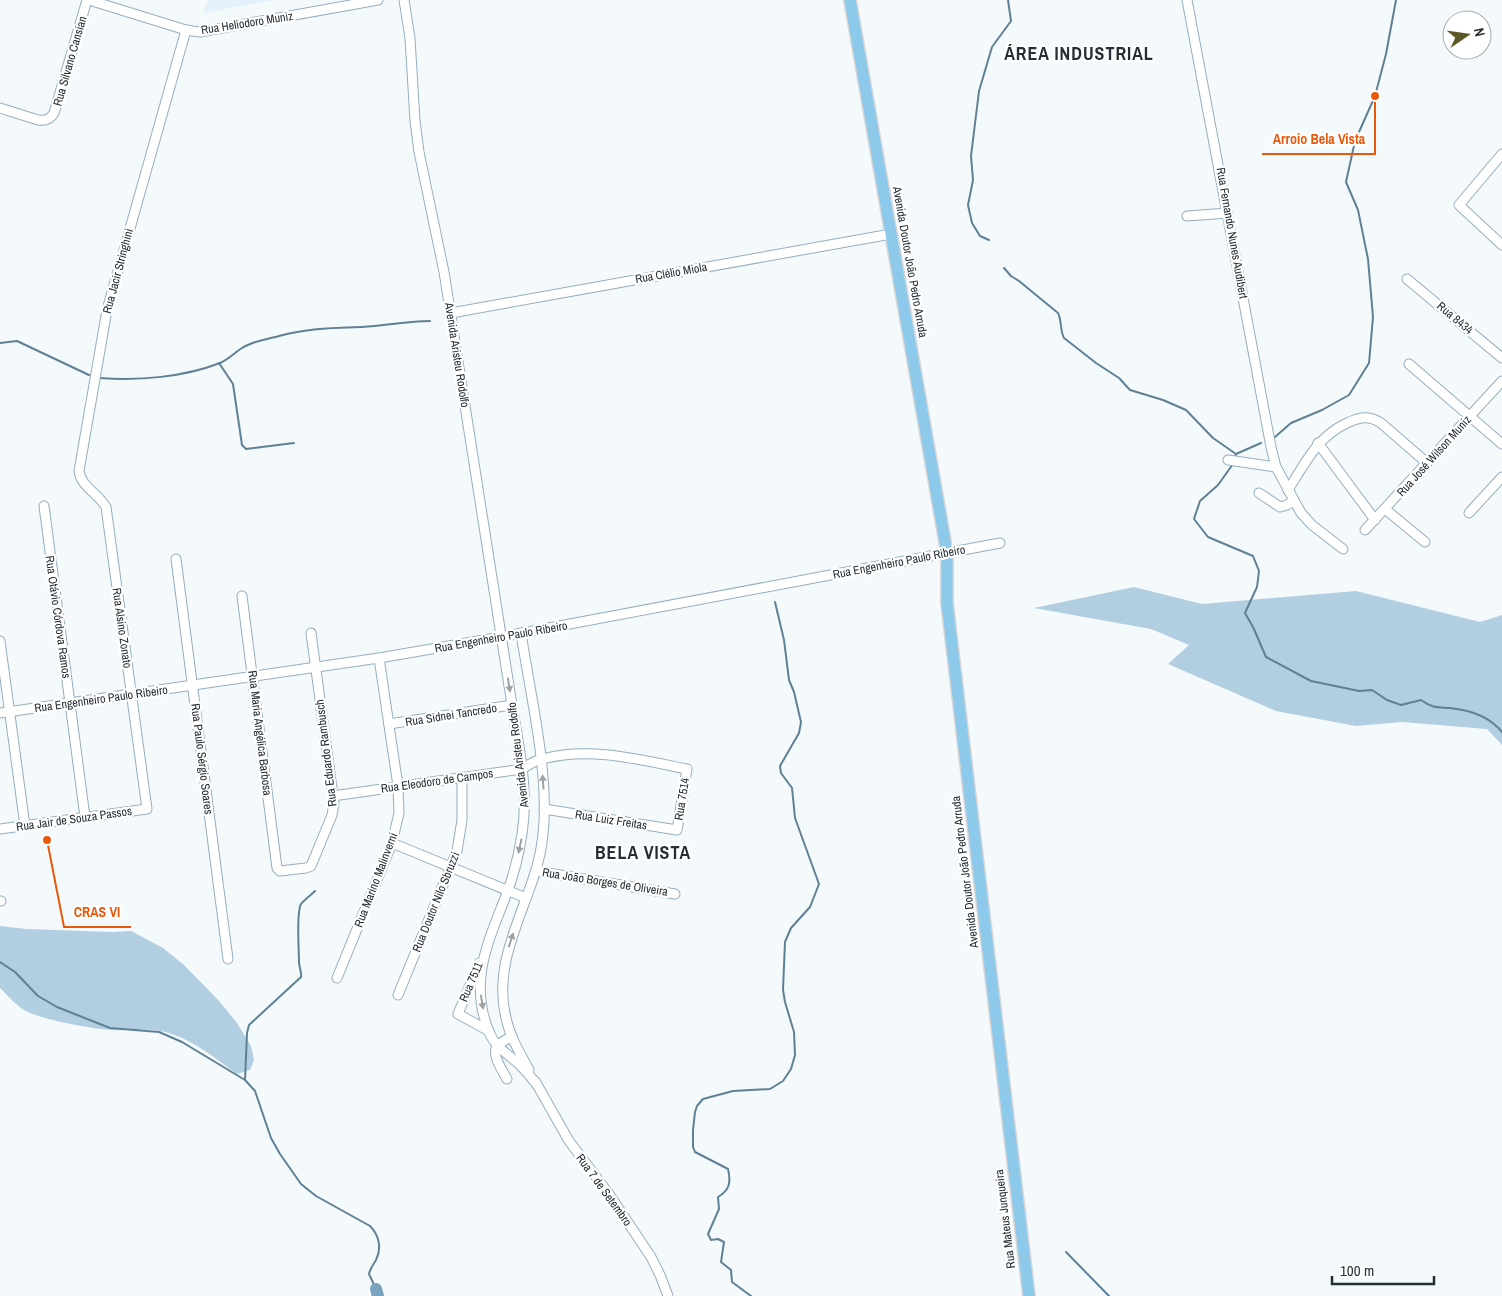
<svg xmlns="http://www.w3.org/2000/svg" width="1502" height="1296" font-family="'Archivo Narrow',sans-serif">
<rect width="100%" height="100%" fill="#f4f9fc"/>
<path fill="#e4f1fa" d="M208,0H274L203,13Z"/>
<g fill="#b2cee1">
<path d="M1134,587L1202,604L1356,591L1480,622L1502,615V745L1487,729L1402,722L1356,726L1276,711L1168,664L1189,645L1151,629L1034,608Z"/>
<path d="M0,926L26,929L113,932L131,931L163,948L184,965L220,1002L237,1023L251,1046L254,1060L250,1070L237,1074C215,1058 192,1039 165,1032C147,1028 130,1031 112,1030C92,1029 43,1020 26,1011C17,1006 8,996 0,988Z"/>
</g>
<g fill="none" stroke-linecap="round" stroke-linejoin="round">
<g stroke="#608095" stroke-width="2">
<path d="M989,240L980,236L972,223L968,205L973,180L971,156L979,91L992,47L1011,21L1008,0"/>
<path d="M1004,268L1011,276L1019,281L1058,313C1062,321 1060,331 1064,338L1096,363L1119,378L1130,390L1163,400L1186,410L1213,438L1236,454"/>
<path d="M0,343L17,341L89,375"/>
<path d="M219,363L233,384L242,445L246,449L294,443"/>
<path d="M100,378C139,381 184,377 220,363C229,359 234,353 242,348C252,341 268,339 279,336C308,328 332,328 362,327C385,326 407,321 430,321"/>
<path d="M1275,437L1291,423L1322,410L1349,395L1369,363L1373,317L1368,259L1358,210L1346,182L1355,141L1375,96L1386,54L1396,0"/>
<path d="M1235,457L1236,454L1261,443"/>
<path d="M1233,464L1218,485L1200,501L1194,519L1208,537L1253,556L1259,571L1257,587L1245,613L1253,627L1266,657L1311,681L1359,691L1372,690L1387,700L1401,705L1421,700C1432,708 1437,707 1450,708C1470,710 1489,716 1502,732"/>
<path d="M0,962L15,972L38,996L57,1007L110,1028L159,1032L182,1042L245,1080L255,1091L271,1138L280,1154L301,1184L316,1196L370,1226C379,1235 382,1248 376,1260C373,1265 370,1269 369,1274L376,1289"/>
<path d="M245,1080L247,1033L249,1025L301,977C302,972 299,968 299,962C299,949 296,913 301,904C305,899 311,895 315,891"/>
<path d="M1066,1252L1109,1296"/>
<path d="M751,1296L732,1282L731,1270L721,1262L724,1242L718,1239L711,1240L708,1234L719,1209L718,1197C730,1190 731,1182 728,1169L695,1152L693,1147V1130L695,1112L697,1106L703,1099L733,1091L770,1089L783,1081L791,1069L795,1055L794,1032L785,1002L783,990L785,942L791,928L810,907L819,884L795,818L792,788L781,773L780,766L799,733L801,722L794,692L789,680L784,640L775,602"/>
</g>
<path stroke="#7aa3be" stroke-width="12" d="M376,1289L378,1296"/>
<defs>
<g id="minor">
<path d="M89,0L186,30L200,32L378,0"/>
<path d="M404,0L410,38L415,121L419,152L444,272L512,705C519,747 529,791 522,834C519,854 514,874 507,893C489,940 468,980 489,1032C495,1047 508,1054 520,1065C526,1071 532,1078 537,1085"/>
<path d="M1187,0L1271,447L1276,467"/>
<path d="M0,108L38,120C45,121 50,120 54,113L87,0"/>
<path d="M1502,154L1459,205L1502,245"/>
<path d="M1187,216L1228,213"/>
<path d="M1407,279L1502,358"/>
<path d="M451,313L891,234"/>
<path d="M1409,364L1502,444"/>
<path d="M1318,443L1375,520"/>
<path d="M1228,460L1276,467L1301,513L1312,525L1343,549"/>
<path d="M1288,490C1306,462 1317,437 1347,423C1360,417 1369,415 1381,423L1427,463"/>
<path d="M1259,493L1280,507L1287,505L1293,501"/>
<path d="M44,506L85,817"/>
<path d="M1385,509L1425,542"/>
<path d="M1469,513L1502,477"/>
<path d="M1365,530L1502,381"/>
<path d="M176,559L228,959"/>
<path d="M242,596L277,868L280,871L306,868L311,866L332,815L334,803L311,633"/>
<path d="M521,633C530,693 547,763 544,822C543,842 539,863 532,882C517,926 494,970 506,1018C510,1037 520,1053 529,1070"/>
<path d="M0,641L25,826"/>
<path d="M0,713L379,658L501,637L1000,543"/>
<path d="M389,724L512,705"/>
<path d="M333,796L522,769C528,765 535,760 543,759C590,746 641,760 687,769L677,830L544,809"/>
<path d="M0,829L147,809L106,507C98,493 81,487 79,471L107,310L186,30"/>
<path d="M392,843L526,898"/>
<path d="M536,871L675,894"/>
<path d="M0,901H1"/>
<path d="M479,963L458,1014L489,1031"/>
<path d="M337,978L392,843L399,813L398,786L379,658"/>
<path d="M398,995L457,851L462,820V777"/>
<path d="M507,1079C503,1071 490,1054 498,1045C501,1042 508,1039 512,1036"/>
<path d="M535,1081L569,1141L609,1194L651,1257L660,1275L668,1296"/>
</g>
<path id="major" d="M850,0L947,553V603L1029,1296"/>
</defs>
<use href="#minor" stroke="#96aebf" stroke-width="11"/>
<use href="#major" stroke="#d3d5d6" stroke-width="14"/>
<use href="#minor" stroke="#fff" stroke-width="9"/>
<use href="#major" stroke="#8dc9eb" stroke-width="11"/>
</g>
<defs><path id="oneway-solid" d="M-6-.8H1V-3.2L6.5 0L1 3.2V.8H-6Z" transform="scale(1.25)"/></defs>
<g fill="#9ca1a4">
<use href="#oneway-solid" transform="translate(509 685) rotate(81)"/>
<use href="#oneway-solid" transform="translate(543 782) rotate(-94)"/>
<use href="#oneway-solid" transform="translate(520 846) rotate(102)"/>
<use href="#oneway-solid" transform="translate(511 940) rotate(-72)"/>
<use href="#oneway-solid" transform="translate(482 1002) rotate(81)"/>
</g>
<g text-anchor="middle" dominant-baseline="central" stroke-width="4.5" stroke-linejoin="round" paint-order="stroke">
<g font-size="12" fill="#242e34" stroke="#fff">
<text transform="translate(247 23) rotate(-9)">Rua Heliodoro Muniz</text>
<text transform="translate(70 61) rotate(-74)">Rua Silvano Cansian</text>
<text transform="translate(1232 233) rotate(80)">Rua Fernando Nunes Audibert</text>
<text transform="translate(910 262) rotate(80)">Avenida Doutor João Pedro Arruda</text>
<text transform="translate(118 271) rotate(-75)">Rua Jacir Stringhini</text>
<text transform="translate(671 273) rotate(-10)">Rua Clélio Miola</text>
<text transform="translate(1455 318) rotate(40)">Rua 8434</text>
<text transform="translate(457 355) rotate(81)">Avenida Aristeu Rodolfo</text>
<text transform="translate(1434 456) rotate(-48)">Rua José Wilson Muniz</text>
<text transform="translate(899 562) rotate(-11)">Rua Engenheiro Paulo Ribeiro</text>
<text transform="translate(58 617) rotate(82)">Rua Otávio Córdova Ramos</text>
<text transform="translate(122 628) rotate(82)">Rua Alsino Zonato</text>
<text transform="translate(501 637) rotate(-10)">Rua Engenheiro Paulo Ribeiro</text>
<text transform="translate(101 699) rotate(-8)">Rua Engenheiro Paulo Ribeiro</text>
<text transform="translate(451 715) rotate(-9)">Rua Sidnei Tancredo</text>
<text transform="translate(260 733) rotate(83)">Rua Maria Angélica Barbosa</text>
<text transform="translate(326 753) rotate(-97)">Rua Eduardo Rambusch</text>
<text transform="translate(518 755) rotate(-97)">Avenida Aristeu Rodolfo</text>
<text transform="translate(202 759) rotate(83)">Rua Paulo Sérgio Soares</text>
<text transform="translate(437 781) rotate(-8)">Rua Eleodoro de Campos</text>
<text transform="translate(682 799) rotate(-81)">Rua 7514</text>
<text transform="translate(74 819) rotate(-8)">Rua Jair de Souza Passos</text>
<text transform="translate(611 820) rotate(9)">Rua Luiz Freitas</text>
<text transform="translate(965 872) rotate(-97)">Avenida Doutor João Pedro Arruda</text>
<text transform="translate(376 880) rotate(-69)">Rua Marino Malinverni</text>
<text transform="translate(605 882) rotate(9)">Rua João Borges de Oliveira</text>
<text transform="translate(436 902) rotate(-68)">Rua Doutor Nilo Sbruzzi</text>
<text transform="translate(471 982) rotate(-67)">Rua 7511</text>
<text transform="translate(604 1190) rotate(54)">Rua 7 de Setembro</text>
<text transform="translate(1005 1219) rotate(-97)">Rua Mateus Junqueira</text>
</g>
<g font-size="18" font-weight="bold" letter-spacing="1" fill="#242e34" stroke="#fff">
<text x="1079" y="53">ÁREA INDUSTRIAL</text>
<text x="643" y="852">BELA VISTA</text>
</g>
</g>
<path fill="none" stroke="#e8590c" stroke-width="2" d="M1375 96L1375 154H1262M47 840L64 927H131"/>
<g fill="#e8590c" stroke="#fff" stroke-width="2">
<circle cx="1375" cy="96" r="5"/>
<circle cx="47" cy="840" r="5"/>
</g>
<g font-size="14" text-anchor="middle" font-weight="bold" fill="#e8590c" stroke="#fff" stroke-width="4.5" stroke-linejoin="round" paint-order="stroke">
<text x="1319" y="144">Arroio Bela Vista</text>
<text x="97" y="917">CRAS VI</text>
</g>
<g transform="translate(1467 35) rotate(77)"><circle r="24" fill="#ffffff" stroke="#a7abae"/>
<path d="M0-4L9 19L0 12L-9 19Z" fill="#5b5926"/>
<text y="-8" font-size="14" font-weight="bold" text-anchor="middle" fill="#242e34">N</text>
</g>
<path d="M1332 1276v8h102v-8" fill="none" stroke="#242e34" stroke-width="2.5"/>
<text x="1340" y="1276" font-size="15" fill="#242e34" stroke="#ffffff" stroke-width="4" paint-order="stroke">100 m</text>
</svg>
